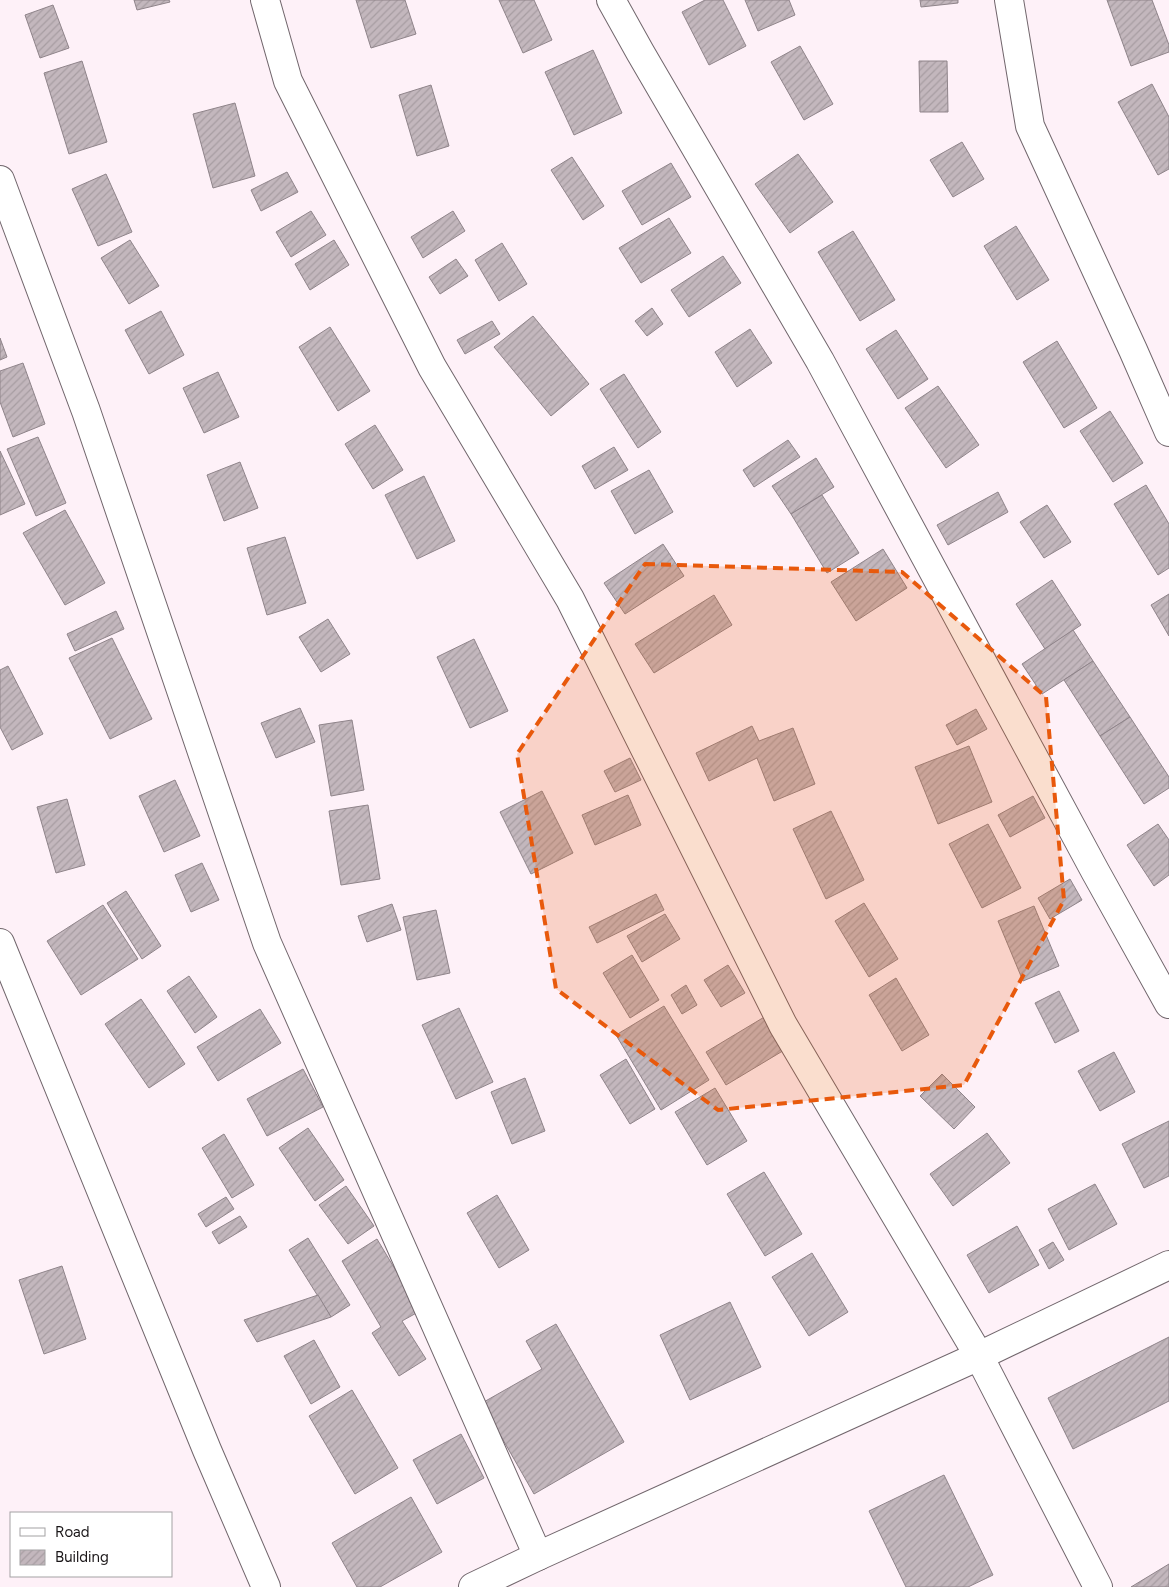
<svg xmlns="http://www.w3.org/2000/svg" width="1169" height="1587" font-family="Figtree,sans-serif">
<defs>
<pattern id="building-hatch" width="6" height="6" patternUnits="userSpaceOnUse" patternTransform="scale(1.25)"><rect width="6" height="6" fill="#c3b7bd"/><path d="M-1 1l2-2M0 6l6-6M5 7l2-2" fill="none" stroke="#a79da2"/></pattern>
</defs>
<rect width="100%" height="100%" fill="#fef1f8"/>
<g fill="url(#building-hatch)" stroke="#8f848a">
<path d="M134,0H169L170,2L137,10Z"/>
<path d="M356,0H405L416,34L371,48Z"/>
<path d="M499,0H534L552,40L523,53Z"/>
<path d="M705,0H723L746,46L709,65L682,12Z"/>
<path d="M745,0H789L795,15L758,31Z"/>
<path d="M920,0H958V3L921,7Z"/>
<path d="M1107,0H1152L1169,45V52L1131,66Z"/>
<path d="M53,5L69,48L40,58L25,15Z"/>
<path d="M800,46L833,104L804,120L771,62Z"/>
<path d="M593,50L622,113L574,135L545,72Z"/>
<path d="M82,61L107,142L69,154L44,73Z"/>
<path d="M919,61H947L948,112H920Z"/>
<path d="M1152,84L1169,117V169L1158,175L1118,102Z"/>
<path d="M431,85L449,146L417,156L399,95Z"/>
<path d="M235,103L255,176L213,188L193,114Z"/>
<path d="M962,142L984,179L953,197L930,160Z"/>
<path d="M798,154L833,202L790,233L755,184Z"/>
<path d="M572,157L604,206L583,220L551,170Z"/>
<path d="M671,163L691,197L642,225L622,191Z"/>
<path d="M287,172L298,192L261,211L251,190Z"/>
<path d="M106,174L132,232L98,246L72,189Z"/>
<path d="M311,211L326,235L291,257L276,232Z"/>
<path d="M453,211L465,231L423,258L411,237Z"/>
<path d="M669,218L691,253L641,283L619,248Z"/>
<path d="M1016,226L1049,280L1017,300L984,246Z"/>
<path d="M853,231L895,300L860,321L818,252Z"/>
<path d="M130,240L159,286L129,304L101,258Z"/>
<path d="M334,240L349,265L310,290L295,264Z"/>
<path d="M502,243L527,284L499,301L475,260Z"/>
<path d="M723,256L741,283L689,317L671,290Z"/>
<path d="M456,259L468,276L440,294L429,277Z"/>
<path d="M652,308L663,324L647,336L635,321Z"/>
<path d="M161,311L184,355L149,374L125,330Z"/>
<path d="M533,316L589,384L551,416L494,347Z"/>
<path d="M492,321L500,334L465,354L457,340Z"/>
<path d="M330,327L370,391L338,411L299,347Z"/>
<path d="M750,329L772,363L737,387L715,352Z"/>
<path d="M896,330L928,379L898,399L866,349Z"/>
<path d="M0,338L7,357L0,360Z"/>
<path d="M1057,341L1097,408L1064,428L1023,362Z"/>
<path d="M23,363L45,424L13,437L0,402V371Z"/>
<path d="M218,372L239,417L204,433L183,388Z"/>
<path d="M624,374L661,432L638,448L600,389Z"/>
<path d="M938,386L979,445L946,468L905,408Z"/>
<path d="M1110,411L1143,463L1113,482L1080,431Z"/>
<path d="M375,425L403,470L373,489L345,444Z"/>
<path d="M38,437L66,503L36,516L7,449Z"/>
<path d="M788,440L800,457L754,487L743,470Z"/>
<path d="M614,447L628,470L595,489L582,466Z"/>
<path d="M0,451L25,504L0,515Z"/>
<path d="M816,458L834,487L791,514L772,486Z"/>
<path d="M240,462L258,508L224,521L207,475Z"/>
<path d="M649,470L673,512L635,534L611,491Z"/>
<path d="M424,476L455,541L417,559L385,495Z"/>
<path d="M1146,485L1169,524V568L1158,575L1114,504Z"/>
<path d="M998,492L1008,512L948,545L937,525Z"/>
<path d="M822,495L859,553L827,573L791,514Z"/>
<path d="M1047,505L1071,542L1044,558L1020,522Z"/>
<path d="M65,510L105,583L65,605L23,533Z"/>
<path d="M285,537L306,603L267,615L247,548Z"/>
<path d="M663,544L684,576L625,614L604,583Z"/>
<path d="M883,549L907,588L856,621L831,582Z"/>
<path d="M1052,580L1081,625L1045,649L1016,604Z"/>
<path d="M1169,594V636L1151,605Z"/>
<path d="M714,595L732,625L654,673L635,644Z"/>
<path d="M116,611L124,629L75,651L67,634Z"/>
<path d="M328,619L350,654L321,672L299,637Z"/>
<path d="M1073,630L1093,661L1042,694L1022,664Z"/>
<path d="M112,638L152,719L110,739L69,658Z"/>
<path d="M474,639L508,711L470,728L437,657Z"/>
<path d="M1093,661L1130,717L1100,736L1064,680Z"/>
<path d="M8,666L43,734L12,750L0,727V670Z"/>
<path d="M300,708L315,742L276,758L261,723Z"/>
<path d="M976,709L987,729L957,745L946,725Z"/>
<path d="M1130,717L1169,777V788L1144,804L1100,736Z"/>
<path d="M352,720L364,790L331,796L319,725Z"/>
<path d="M752,726L759,741L793,728L815,784L774,801L757,758L709,781L696,753Z"/>
<path d="M969,746L992,802L938,824L915,767Z"/>
<path d="M630,758L641,780L615,792L604,771Z"/>
<path d="M175,780L200,836L164,852L139,796Z"/>
<path d="M542,791L573,853L531,874L500,812Z"/>
<path d="M628,795L641,825L595,845L582,815Z"/>
<path d="M1033,796L1045,818L1010,837L998,815Z"/>
<path d="M67,799L85,865L56,873L37,807Z"/>
<path d="M368,805L380,879L341,885L329,811Z"/>
<path d="M831,811L864,880L826,899L793,829Z"/>
<path d="M988,824L1021,888L982,908L949,844Z"/>
<path d="M1158,824L1169,840V875L1154,886L1127,845Z"/>
<path d="M202,863L219,900L191,912L175,875Z"/>
<path d="M1070,879L1082,900L1050,919L1038,898Z"/>
<path d="M126,891L161,946L142,959L107,903Z"/>
<path d="M656,894L664,910L597,943L589,927Z"/>
<path d="M864,903L898,959L869,977L835,921Z"/>
<path d="M392,904L401,930L367,942L358,916Z"/>
<path d="M103,905L138,959L81,995L47,941Z"/>
<path d="M1034,906L1059,966L1023,981L998,921Z"/>
<path d="M436,910L450,973L417,980L403,917Z"/>
<path d="M665,914L680,939L642,962L627,936Z"/>
<path d="M632,955L659,1000L630,1018L603,973Z"/>
<path d="M728,965L745,993L721,1007L704,980Z"/>
<path d="M189,976L217,1017L195,1033L167,991Z"/>
<path d="M896,978L929,1035L902,1051L869,995Z"/>
<path d="M686,985L697,1005L682,1014L671,995Z"/>
<path d="M1059,991L1079,1031L1055,1043L1035,1003Z"/>
<path d="M141,999L185,1064L149,1088L105,1024Z"/>
<path d="M664,1006L709,1080L661,1110L616,1035Z"/>
<path d="M459,1008L493,1082L456,1099L422,1025Z"/>
<path d="M260,1009L281,1043L218,1081L197,1047Z"/>
<path d="M766,1016L786,1049L726,1085L706,1052Z"/>
<path d="M1114,1052L1135,1092L1100,1111L1078,1071Z"/>
<path d="M626,1059L655,1109L630,1124L600,1075Z"/>
<path d="M303,1069L323,1107L267,1136L247,1099Z"/>
<path d="M942,1074L975,1107L954,1129L920,1096Z"/>
<path d="M525,1078L545,1131L512,1144L491,1092Z"/>
<path d="M715,1088L747,1141L707,1165L675,1112Z"/>
<path d="M1169,1121V1176L1144,1188L1122,1144Z"/>
<path d="M308,1128L344,1180L315,1201L279,1148Z"/>
<path d="M987,1133L1010,1163L953,1206L930,1174Z"/>
<path d="M224,1134L254,1185L232,1198L202,1148Z"/>
<path d="M764,1172L802,1234L765,1256L727,1194Z"/>
<path d="M1095,1184L1117,1224L1069,1250L1048,1209Z"/>
<path d="M346,1186L374,1226L348,1244L319,1205Z"/>
<path d="M497,1195L529,1250L499,1268L467,1213Z"/>
<path d="M226,1197L234,1209L206,1227L198,1214Z"/>
<path d="M240,1216L247,1227L219,1244L212,1232Z"/>
<path d="M1017,1226L1039,1265L989,1293L967,1255Z"/>
<path d="M308,1238L350,1305L331,1317L289,1250Z"/>
<path d="M377,1239L420,1311L402,1321L426,1359L399,1376L372,1333L381,1327L342,1261Z"/>
<path d="M1053,1242L1064,1260L1049,1269L1039,1250Z"/>
<path d="M812,1253L848,1312L809,1336L772,1277Z"/>
<path d="M62,1266L86,1339L44,1354L19,1280Z"/>
<path d="M318,1295L331,1317L257,1342L244,1320Z"/>
<path d="M730,1302L761,1367L690,1400L660,1335Z"/>
<path d="M556,1324L624,1442L534,1494L482,1403L542,1369L526,1341Z"/>
<path d="M1169,1337V1401L1073,1449L1048,1398Z"/>
<path d="M314,1340L340,1387L311,1404L284,1356Z"/>
<path d="M352,1390L398,1468L355,1494L309,1416Z"/>
<path d="M461,1434L484,1478L437,1504L413,1460Z"/>
<path d="M944,1475L993,1575L968,1587H906L869,1511Z"/>
<path d="M411,1497L442,1552L380,1587H357L332,1543Z"/>
<path d="M1169,1564V1587H1131Z"/>
</g>
<g fill="none" stroke-linecap="round" stroke-linejoin="round">
<defs>
<g id="street">
<path d="M265,0L288,81L432,367L570,599L783,1025L979,1356L1098,1587"/>
<path d="M611,0L640,52L820,361L1095,871L1169,1004"/>
<path d="M1009,0L1030,126L1133,350L1169,432"/>
<path d="M0,180L86,411L267,943L538,1556"/>
<path d="M0,943L207,1450L266,1587"/>
</g>
<path id="secondary" d="M473,1587L538,1556L979,1356L1169,1265"/>
</defs>
<use href="#street" stroke="#71666c" stroke-width="30"/>
<use href="#secondary" stroke="#71666c" stroke-width="30"/>
<use href="#street" stroke="#fff" stroke-width="28"/>
<use href="#secondary" stroke="#fff" stroke-width="28"/>
</g>
<path fill="#e8590c" fill-opacity="0.2" stroke="#e8590c" stroke-width="4" stroke-dasharray="10 6" stroke-linejoin="round" d="M645,564L902,572L1046,697L1064,900L964,1085L718,1110L556,989L517,754Z"/>
<rect x="10" y="1512" width="162" height="65" fill="#ffffff" stroke="#a3a2a3"/>
<rect x="20" y="1528" width="25" height="8" fill="#ffffff" stroke="#a3a2a3"/>
<text x="55" y="1537" font-size="15" fill="#1a1618">Road</text>
<rect x="20" y="1550" width="25" height="15" fill="url(#building-hatch)" stroke="#a3a2a3"/>
<text x="55" y="1562" font-size="15" fill="#1a1618">Building</text>
</svg>
